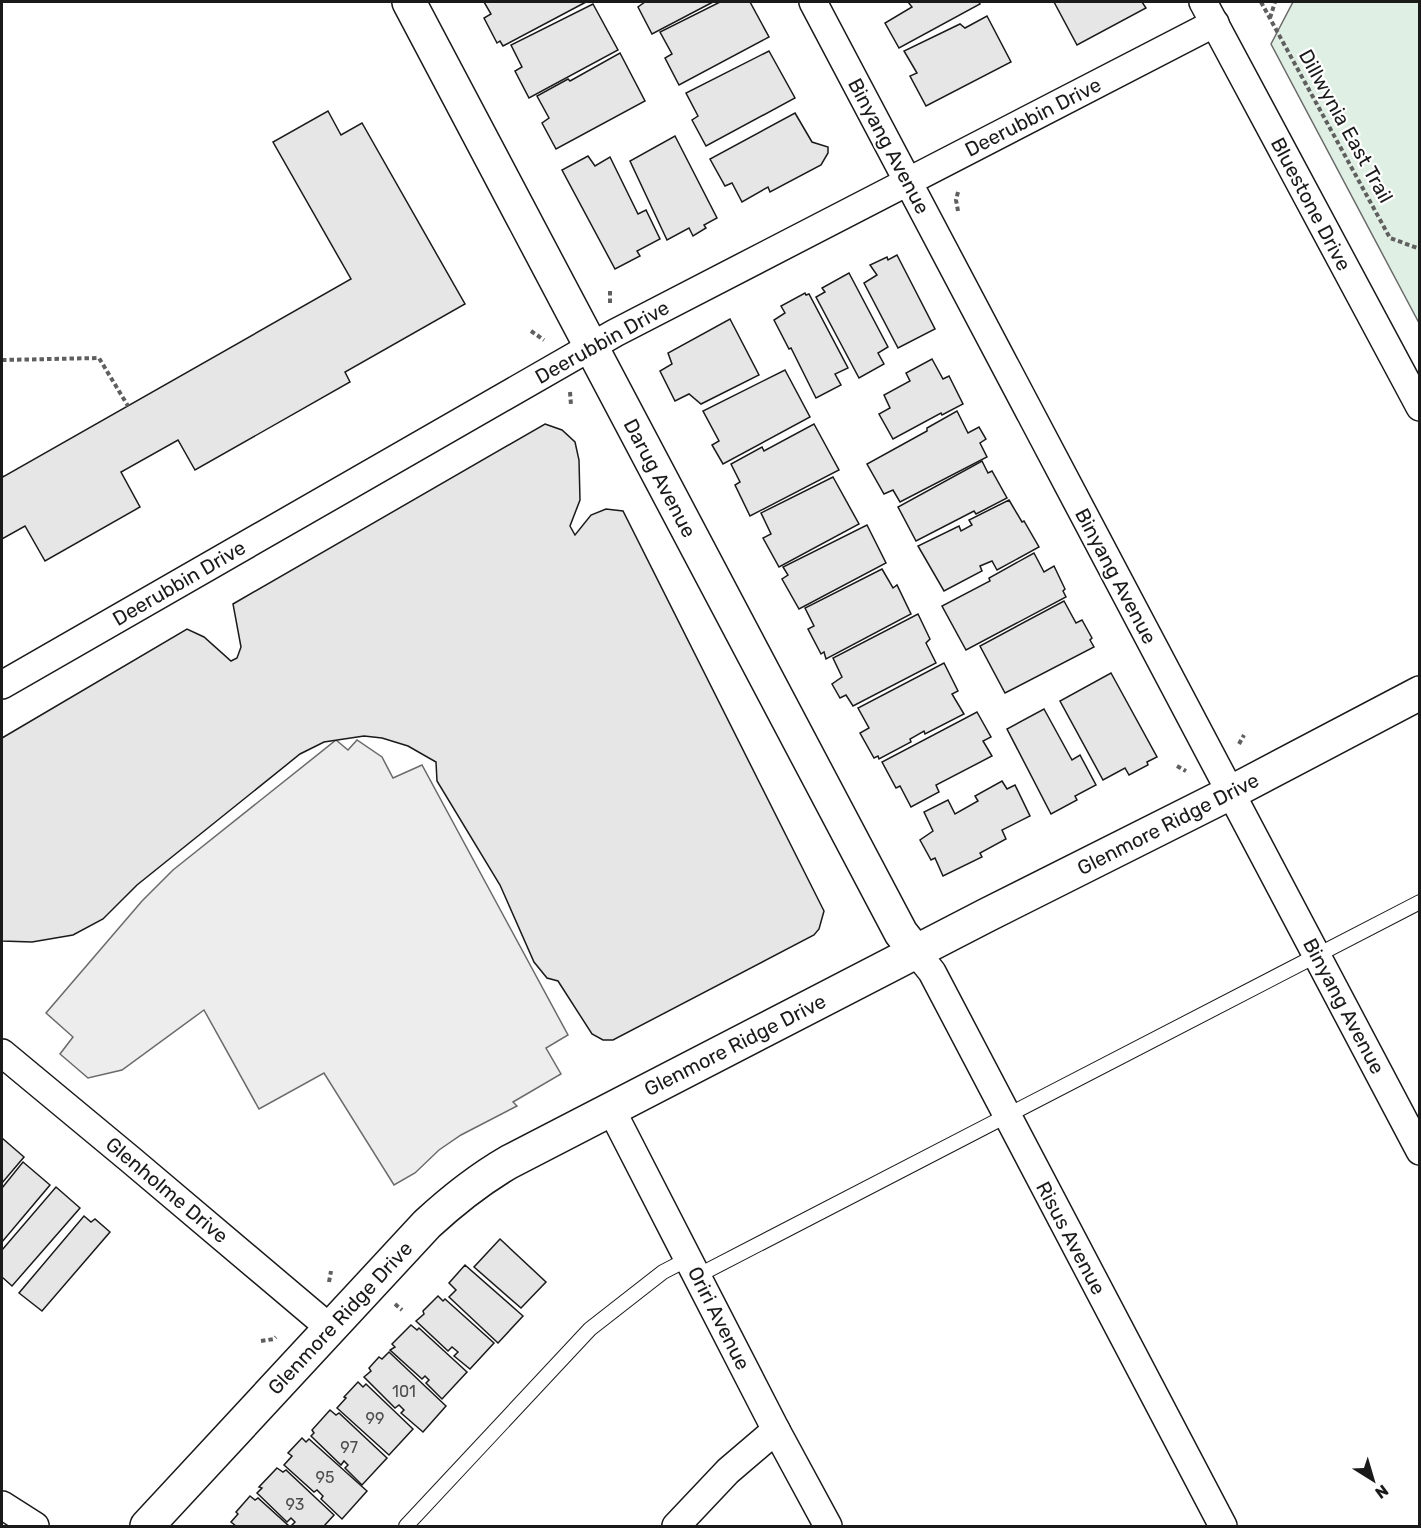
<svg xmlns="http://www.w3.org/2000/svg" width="1421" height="1528" font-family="Rubik,sans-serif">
<rect width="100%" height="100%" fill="#fff"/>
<path fill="#e0efe3" stroke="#6a6a6a" stroke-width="1.5" d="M1293,2H1419V323L1271,44Z"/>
<path fill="#ededed" stroke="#6a6a6a" stroke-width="1.5" d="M336,740L348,750L357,740L382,757L393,778L422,765L568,1035L546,1048L561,1074L513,1102L517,1106L461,1135L439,1150L415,1173L394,1185L324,1073L259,1109L204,1010L122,1070L88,1078L60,1054L73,1037L46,1013L142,901L173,870Z"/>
<g fill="#e6e6e6" stroke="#1a1a1a" stroke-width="1.5">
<path d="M484,2H586L503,46L500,41L497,43L484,18L491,14Z"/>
<path d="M645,2H713L652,34L638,7Z"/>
<path d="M720,2H750L769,37L679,85L665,58L672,54L660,32Z"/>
<path d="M908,2H979L980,4L899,48L885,23L912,7Z"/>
<path d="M1054,2H1142L1146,8L1077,45Z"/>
<path d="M593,4L618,50L529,98L515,71L522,67L511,45Z"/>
<path d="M987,16L1011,62L926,106L910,76L917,73L904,51L960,24L965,28Z"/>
<path d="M769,51L795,98L706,146L692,120L698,116L686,93Z"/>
<path d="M620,53L645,101L556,149L542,123L549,118L537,96L568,79L570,81Z"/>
<path d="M328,111L341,135L362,123L465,304L345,372L350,382L195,470L178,440L121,472L140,507L45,561L25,526L2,539V474L3,477L351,279L273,142Z"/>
<path d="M795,113L812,142L828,147V153L821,165L770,192L768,187L742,202L732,183L725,186L710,159Z"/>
<path d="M675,136L717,218L704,225L706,228L693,236L689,228L667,240L630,161Z"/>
<path d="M588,156L595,166L610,157L638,214L646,210L660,239L637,251L640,256L615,269L562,170Z"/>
<path d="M897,255L935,329L898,348L864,283L877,275L870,265L887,257L888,260Z"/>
<path d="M849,273L888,347L878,353L884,364L859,378L816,297L825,292L822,288Z"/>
<path d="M805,293L806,295L809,294L848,368L835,374L841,385L816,398L791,348L789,349L774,320L785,313L781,306Z"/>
<path d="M730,319L759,375L701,404L689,394L675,401L660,371L672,364L668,353Z"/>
<path d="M932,359L943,379L949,376L963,404L942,415L941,413L893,439L879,414L890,408L884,395L910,381L906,373Z"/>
<path d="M785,370L810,417L723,464L712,445L719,441L703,411Z"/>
<path d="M957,411L968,433L979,427L986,439L980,443L987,457L900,502L893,490L884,494L867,464L927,431V428Z"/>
<path d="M545,424L562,430L575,442L579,460L580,500L570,526L575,535L591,515L606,509L623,511L824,911L819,929L814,935L613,1040H603L592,1034L558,981L547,978L534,962L500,885L437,781L436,762L408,746L382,738L364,736L324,742L300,754L137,885L103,919L73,935L32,942L2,941V738L187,629L204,637L231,661L237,658L241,647L233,604Z"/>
<path d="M814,424L839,470L750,516L735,485L740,482L731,464L762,447L764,451Z"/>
<path d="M982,461L988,473L992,471L1007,498L976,514L974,511L916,541L898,507Z"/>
<path d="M833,477L859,524L779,567L763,538L771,534L761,513Z"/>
<path d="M1009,500L1022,522L1024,521L1039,547L997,570L992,561L980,566L982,571L944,591L918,546L959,526L961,531L972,525L969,520Z"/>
<path d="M867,525L886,563L799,609L782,579L788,575L783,567Z"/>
<path d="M1034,553L1044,572L1054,566L1065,589L1063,591L1066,597L966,650L942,606L990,581L989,578Z"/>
<path d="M882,569L893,588L897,585L911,614L826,659L824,652L821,654L808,629L814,626L805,608Z"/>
<path d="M1064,601L1076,623L1082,620L1092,638L1090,640L1094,647L1005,693L980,646Z"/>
<path d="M918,614L930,639L926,643L936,663L853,706L846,695L840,698L832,684L842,677L833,658Z"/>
<path d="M944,663L958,691L952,694L964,714L925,734L924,731L910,739L911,742L879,759L878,756L874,758L860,733L869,728L858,708Z"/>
<path d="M1111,673L1157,757L1147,762L1148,765L1129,775L1125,768L1103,780L1060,701Z"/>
<path d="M1044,709L1072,760L1080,755L1096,785L1075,796L1077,800L1051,814L1007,729Z"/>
<path d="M977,712L991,737L983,741L992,756L936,785L939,792L911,807L900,786L896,788L882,762Z"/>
<path d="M1002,781L1007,789L1015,785L1030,816L1002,830L1006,839L980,853L982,857L943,876L935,858L931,860L920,840L933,831L924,812L948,800L955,814L978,801L975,796Z"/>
<path d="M2,1138L24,1157L2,1183Z"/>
<path d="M23,1162L50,1185L2,1242V1188Z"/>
<path d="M56,1187L80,1208L12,1286L2,1277V1250Z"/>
<path d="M84,1216L91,1222L95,1219L110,1232L42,1311L19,1293Z"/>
<path d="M500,1239L546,1282L521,1308L474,1267Z"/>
<path d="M465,1265L523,1316L498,1343L449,1297L456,1290L449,1283Z"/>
<path d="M438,1296L443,1301L445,1299L494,1343L470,1369L454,1356L458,1352L452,1347L448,1351L416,1321L424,1314L423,1311Z"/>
<path d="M411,1325L417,1330L419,1328L467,1372L442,1399L426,1383L429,1380L425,1376L422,1379L390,1350L395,1347L392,1344Z"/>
<path d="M389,1352L446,1406L423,1432L401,1413L404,1410L399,1405L395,1408L364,1377L371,1371L369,1368L379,1357L382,1359Z"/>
<path d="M358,1382L363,1387L366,1384L413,1429L389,1455L337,1408L346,1398L344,1397Z"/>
<path d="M330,1410L336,1415L339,1413L387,1458L362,1485L345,1468L348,1465L344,1461L341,1465L311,1436L314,1433L312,1430Z"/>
<path d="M302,1438L306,1442L309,1439L367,1491L342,1519L321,1499L323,1496L317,1490L314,1492L284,1465L292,1456L288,1453Z"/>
<path d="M277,1468L283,1472L286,1470L334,1515L324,1526H294L292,1525L295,1522L291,1518L287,1522L257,1493L262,1488L259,1487Z"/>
<path d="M250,1496L255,1500L258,1498L289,1526H236L231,1522L238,1514L236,1512Z"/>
</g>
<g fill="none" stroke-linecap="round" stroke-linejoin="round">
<defs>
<g id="lane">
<path d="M697,1276L1420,902"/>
<path d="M406,1526L590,1329L663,1272L688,1259"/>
</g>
<g id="street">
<path d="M813,2L1420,1151"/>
<path d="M1203,2L1420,407"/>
<path d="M2,685L615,333L1215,23"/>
<path d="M916,952L932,972L1223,1526"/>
<path d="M2,1053L131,1160L331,1329"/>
<path d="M611,1109L776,1430L828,1526"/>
<path d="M2,1505L35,1526"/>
<path d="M676,1526L728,1471L776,1430"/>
</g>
<g id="secondary">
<path d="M409,2L901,933L916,952"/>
<path d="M147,1526L427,1224C453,1200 478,1180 509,1162L987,915L1230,793L1420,693"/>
</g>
</defs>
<use href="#lane" stroke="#1a1a1a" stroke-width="16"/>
<use href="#street" stroke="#1a1a1a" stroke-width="30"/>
<use href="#secondary" stroke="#1a1a1a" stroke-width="36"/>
<g stroke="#5f5f5f" stroke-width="4" stroke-dasharray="4.5 3" stroke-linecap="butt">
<path d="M1261,2L1390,238L1420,249"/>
<path d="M1270,18L1275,2"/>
<path d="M958,192L956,200L958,211"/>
<path d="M610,303V291"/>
<path d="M531,331L544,340"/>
<path d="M2,360L99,358L128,406"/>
<path d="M570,392L571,405"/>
<path d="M1239,744L1244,735"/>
<path d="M1177,766L1186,771"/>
<path d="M329,1282L331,1271"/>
<path d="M395,1304L402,1310"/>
<path d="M261,1341L274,1339L276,1337"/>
</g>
<use href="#lane" stroke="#fff" stroke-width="14"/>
<use href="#street" stroke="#fff" stroke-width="27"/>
<use href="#secondary" stroke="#fff" stroke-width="33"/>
</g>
<g text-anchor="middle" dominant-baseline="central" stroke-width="4.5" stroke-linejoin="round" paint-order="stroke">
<g font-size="16" fill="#4d4d4d">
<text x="404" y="1391">101</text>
<text x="375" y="1418">99</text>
<text x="349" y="1447">97</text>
<text x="325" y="1477">95</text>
<text x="295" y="1504">93</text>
</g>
<g font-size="20" fill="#1a1a1a" stroke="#fff">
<text transform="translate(1033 117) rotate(-27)">Deerubbin Drive</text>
<text transform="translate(1346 126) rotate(61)">Dillwynia East Trail</text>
<text transform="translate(889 146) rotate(62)">Binyang Avenue</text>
<text transform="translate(1311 204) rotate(62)">Bluestone Drive</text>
<text transform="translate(602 342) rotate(-29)">Deerubbin Drive</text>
<text transform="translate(660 478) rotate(62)">Darug Avenue</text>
<text transform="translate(1116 576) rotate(62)">Binyang Avenue</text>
<text transform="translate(179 583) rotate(-30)">Deerubbin Drive</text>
<text transform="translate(1168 824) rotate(-27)">Glenmore Ridge Drive</text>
<text transform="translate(1344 1006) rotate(62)">Binyang Avenue</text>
<text transform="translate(735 1045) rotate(-27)">Glenmore Ridge Drive</text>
<text transform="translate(167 1190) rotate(40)">Glenholme Drive</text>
<text transform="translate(1071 1238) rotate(62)">Risus Avenue</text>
<text transform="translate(340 1318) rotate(-47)">Glenmore Ridge Drive</text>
<text transform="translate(719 1318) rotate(63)">Oriri Avenue</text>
</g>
</g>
<rect width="1421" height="1528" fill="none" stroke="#1a1a1a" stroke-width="6"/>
<g transform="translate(1373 1480) rotate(143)" stroke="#ffffff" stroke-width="4.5" paint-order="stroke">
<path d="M0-4.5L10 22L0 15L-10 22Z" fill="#1a1a1a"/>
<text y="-9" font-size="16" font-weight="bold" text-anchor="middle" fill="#1a1a1a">N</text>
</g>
</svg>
